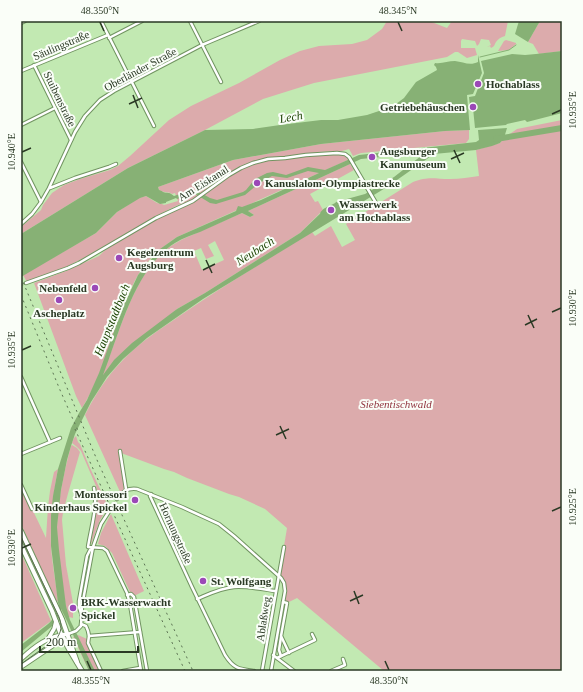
<svg xmlns="http://www.w3.org/2000/svg" width="583" height="692" font-family="Georgia,serif">
<rect width="100%" height="100%" fill="#c2e9b2"/>
<g fill="#dcabac" fill-rule="evenodd">
<path d="M387,21H429L447,28L452,21H508L505,36C501,37 498,39 496,42C494,45 495,46 491,48L490,46L487,47L491,45L489,40L481,39L479,44L477,46L475,41L462,39L461,41V48H475L477,55L467,58L458,52H455L447,57L314,83L263,99L205,130L128,168L21,234V227L41,210L43,205L52,193L64,185L80,179L110,170L118,166L130,156L169,120L191,106L239,83L280,60L300,51L319,46L352,44L367,40L382,29Z"/>
<path d="M540,21H562V51L539,54L533,44L528,42Z"/>
<path d="M506,40L516,43V44L509,50L498,51L504,41Z"/>
<path d="M562,120V671H384L297,598L287,603L283,602L285,587L279,576L287,528L265,509L239,497L229,494L187,478L174,472L164,469L121,453L126,489L121,494L85,415C95,395 107,376 123,360C139,343 159,330 178,317C221,287 267,260 312,232L315,236L331,226L342,247L355,240L346,224L413,182C428,176 435,179 450,179C460,179 470,177 479,176L476,150L500,143L504,138L517,129Z"/>
<path d="M469,130V139L466,143L361,153L353,156L349,149L342,151L317,152H344L347,157L348,160C291,186 234,211 177,237C162,247 148,259 138,275C133,283 130,292 126,300C111,336 103,375 82,408L76,396L34,283L66,271L99,256L104,251L128,235L157,218L181,207L180,204L154,217L97,251L68,266L27,282L23,275L96,233L117,212L139,198L146,196L157,203L162,204L164,205L178,201L175,193L172,194C170,192 168,193 165,192C163,192 161,191 159,190L158,187L233,160L321,144L445,131Z"/>
<path d="M350,164L354,170L310,194L315,202L318,201L323,210L300,233L205,293L177,309L103,375H102C120,334 130,284 162,253C168,247 176,243 183,239L242,213L250,217L254,215L248,211ZM215,241L224,260L202,270L194,251L201,248L206,259L214,256L208,245Z"/>
<path d="M76,436L78,442L80,444L90,468L102,493V495H103L108,507L100,520L91,544L90,543V542L98,498L96,486L81,451L77,447L72,443L74,438Z"/>
<path d="M72,445L77,448L80,452L69,490L63,512L62,520L66,565L73,603L72,605H70V611L73,612V618L69,617L68,615C64,601 63,587 61,573C60,558 57,542 57,527C58,500 64,472 71,446Z"/>
<path d="M58,469C53,495 50,520 51,546C52,564 56,583 58,601L56,602L21,524V485L35,515L46,538L48,507L50,491L54,472Z"/>
<path d="M111,514L144,591L134,596L130,592L112,553L105,546L98,544L101,533Z"/>
<path d="M21,553L51,621L21,643Z"/>
<path d="M78,635L87,639V643L99,671H89L73,637Z"/>
</g>
<g fill="#87b175" fill-rule="evenodd">
<path d="M519,21H540L528,42L515,34Z"/>
<path d="M562,51V113L527,122L525,120L507,124L506,125L475,128L473,108H475V106L470,107L469,97L475,96L484,73L481,61L512,54L525,55L536,54Z"/>
<path d="M478,55L482,73L473,94L467,95L470,130L445,131L321,144L233,160L158,187L159,190C160,190 162,191 163,192C168,194 168,191 174,196L191,190L201,193L210,198L217,200L243,192L246,190L255,179L267,173L273,172L286,175L308,167L325,170L359,155L476,142L479,140L478,130L507,128L504,138L500,143L492,146L476,150L434,154L387,187L203,299L147,338L123,359L107,377L91,402L75,434L71,446L67,460L61,490L57,527L59,550L66,606L70,620L95,671H89L67,621L58,603L51,546V515L53,496L58,469L71,428L79,413L87,400L99,373L122,309L138,275L160,249L177,237L236,211L238,206L242,207L261,200L319,173L308,171L287,178L272,176L258,184L245,195L219,203L216,204L210,203L197,195L192,194L188,195L177,199L176,198L166,202V203L160,204L146,196L140,198L117,212L96,233L21,277V234L128,168L205,130L253,129L280,125L321,120H338L367,115L382,110L396,104L404,98L416,82L437,70L436,67L434,65L435,63C442,64 448,61 455,61C463,62 470,66 478,62ZM422,153L423,154L421,156L394,177L365,194L336,202L334,205L335,207L327,212L325,209L300,233L205,293L177,309L132,343L114,360L103,375C120,332 134,269 175,243C183,238 192,235 200,232C214,226 228,219 242,213L250,217L254,215L248,211L361,159Z"/>
<path d="M52,621V626L51,627L21,652V645Z"/>
</g>
<g fill="none" stroke-linecap="round" stroke-linejoin="round">
<path stroke="#87b175" stroke-width="1" d="M480,57L509,50L516,45"/>
<g stroke="#87b175" stroke-width="3.5">
<path d="M322,213L325,210L337,204"/>
<path d="M49,626C56,619 59,613 61,603"/>
</g>
<path stroke="#87b175" stroke-width="6" d="M496,139L562,128"/>
<g stroke="#a4c696" stroke-width="2.5" stroke-dasharray="2.5 1" stroke-linecap="butt">
<path d="M21,285L26,283"/>
<path d="M110,510L117,499"/>
</g>
<defs>
<g id="street">
<path d="M101,21L154,126"/>
<path d="M190,21L221,82"/>
<path d="M21,23L25,21"/>
<path d="M109,38L142,21"/>
<path d="M34,65L71,140"/>
<path d="M21,71L108,35"/>
<path d="M21,125L55,108"/>
<path d="M21,162L41,202"/>
<path d="M50,188L75,178L109,167L116,164"/>
<path d="M21,224L32,214L41,202L49,188L75,132L85,116L100,100L114,91L202,45L259,21"/>
<path d="M26,283L68,268L79,263L156,218L193,201L229,175L241,168L253,163L268,159L285,158L306,155L337,153L345,154L349,157L376,203"/>
<path d="M21,377L50,442"/>
<path d="M120,451L126,489"/>
<path d="M21,454L60,438"/>
<path d="M21,485L32,509"/>
<path d="M94,488C98,506 91,528 88,547L103,548L107,551L127,593L130,604L141,671"/>
<path d="M151,494L150,496L192,587L225,655C234,669 239,669 254,671"/>
<path d="M117,499C123,491 127,488 137,489L182,507L219,524L234,536L281,578L284,583L285,591L271,671"/>
<path d="M127,595L131,594L134,597L147,671"/>
<path d="M197,599C209,594 221,588 234,587C248,586 262,589 275,591"/>
<path d="M283,602L287,603L281,636L289,653"/>
<path d="M81,613L79,607V601L87,556L90,550L93,548"/>
<path d="M81,624L86,626L88,631L89,636L88,643L101,671"/>
<path d="M68,634L76,631L81,626L82,606L93,547L101,524L110,510"/>
<path d="M89,636L140,632"/>
<path d="M281,637L279,650L281,656"/>
<path d="M273,655L294,671"/>
<path d="M277,658L315,640L312,634"/>
<path d="M123,671L140,668"/>
<path d="M262,671L284,547"/>
<path d="M331,671L345,665L343,659"/>
</g>
<g id="secondary">
<path d="M48,639L54,629L56,621"/>
<path d="M21,659C35,646 48,636 68,634"/>
<path d="M21,667L64,638"/>
</g>
<g id="primary">
<path d="M21,531L62,619L77,662"/>
<path d="M21,545L52,611L60,632L70,651L82,671"/>
</g>
</defs>
<use href="#street" stroke="#719461" stroke-width="4.5"/>
<use href="#secondary" stroke="#719461" stroke-width="5.5"/>
<use href="#primary" stroke="#719461" stroke-width="6"/>
<use href="#street" stroke="#fff" stroke-width="2.5"/>
<use href="#secondary" stroke="#fff" stroke-width="3.5"/>
<use href="#primary" stroke="#fff" stroke-width="4"/>
<path stroke="#5b7252" stroke-width="1" d="M21,537L59,617C62,625 62,632 56,639L21,664"/>
<g stroke="#5b7252" stroke-width="1" stroke-dasharray="2 4" stroke-linecap="butt">
<path d="M21,277L97,460L193,671"/>
<path d="M21,295L60,390L79,433"/>
<path d="M75,429L185,671"/>
</g>
</g>
<path fill="none" stroke="#2a3924" stroke-width="1.5" d="M100,22L104,31M398,22L402,31M133,95L138,108M129,104L142,98M552,114L561,110M454,150L460,163M22,152L31,148M451,159L464,153M206,260L212,273M203,270L215,264M552,312L561,308M528,315L534,328M525,325L537,319M22,350L31,346M280,426L286,439M276,435L289,429M552,511L561,507M22,548L31,544M354,591L359,604M350,601L363,595M87,661L91,670M385,661L389,670"/>
<g fill="#9b48b7" stroke="#fafef8" stroke-width="1.5">
<circle cx="478" cy="84" r="4"/>
<circle cx="473" cy="107" r="4"/>
<circle cx="372" cy="157" r="4"/>
<circle cx="257" cy="183" r="4"/>
<circle cx="331" cy="210" r="4"/>
<circle cx="119" cy="258" r="4"/>
<circle cx="95" cy="288" r="4"/>
<circle cx="59" cy="300" r="4"/>
<circle cx="135" cy="500" r="4"/>
<circle cx="203" cy="581" r="4"/>
<circle cx="73" cy="608" r="4"/>
</g>
<g text-anchor="middle" dominant-baseline="central" stroke-width="4" stroke-linejoin="round" paint-order="stroke">
<g font-size="11" fill="#2a3924" stroke="#fafef8">
<text transform="translate(61 45) rotate(-23)">Säulingstraße</text>
<text transform="translate(140 69) rotate(-28)">Oberländer Straße</text>
<text transform="translate(60 99) rotate(64)">Stuibenstraße</text>
<text transform="translate(203 183) rotate(-32)">Am Eiskanal</text>
<text transform="translate(176 533) rotate(66)">Hornungstraße</text>
<text transform="translate(263 619) rotate(-81)">Ablaßweg</text>
</g>
<g font-size="11" font-weight="bold" fill="#2a3924" stroke="#fafef8" text-anchor="start">
<text x="486" y="84">Hochablass</text>
<text x="465" y="107" text-anchor="end">Getriebehäuschen</text>
<text x="380" y="151">Augsburger<tspan x="380" dy="13">Kanumuseum</tspan></text>
<text x="265" y="183">Kanuslalom-Olympiastrecke</text>
<text x="339" y="204">Wasserwerk<tspan x="339" dy="13">am Hochablass</tspan></text>
<text x="127" y="252">Kegelzentrum<tspan x="127" dy="13">Augsburg</tspan></text>
<text x="87" y="288" text-anchor="end">Nebenfeld</text>
<text x="59" y="313" text-anchor="middle">Ascheplatz</text>
<text x="127" y="494" text-anchor="end">Montessori<tspan x="127" dy="13">Kinderhaus Spickel</tspan></text>
<text x="211" y="581">St. Wolfgang</text>
<text x="81" y="602">BRK-Wasserwacht<tspan x="81" dy="13">Spickel</tspan></text>
</g>
<g font-size="11" font-style="italic" fill="#90333e" stroke="#fafef8">
<text x="396" y="404">Siebentischwald</text>
</g>
<g font-size="12" font-style="italic" fill="#1c4303" stroke="#fafef8">
<text transform="translate(291 117) rotate(-10)">Lech</text>
<text transform="translate(255 251) rotate(-32)">Neubach</text>
<text transform="translate(112 320) rotate(-68)">Hauptstadtbach</text>
</g>
</g>
<rect width="583" height="692" fill="none" stroke="#fafef8" stroke-width="44"/>
<path d="M40 646v6h98v-6" fill="none" stroke="#2a3924" stroke-width="2"/>
<text x="46" y="646" font-size="12" fill="#2a3924" stroke="#fafef8" stroke-width="3" paint-order="stroke">200 m</text>
<rect x="22" y="22" width="539" height="648" fill="none" stroke="#2a3924" stroke-width="1.5"/>
<g font-size="10" text-anchor="middle" fill="#2a3924">
<text x="100" y="14">48.350°N</text>
<text x="398" y="14">48.345°N</text>
<text transform="translate(572 110) rotate(-90)" y="4">10.935°E</text>
<text transform="translate(11 152) rotate(-90)" y="4">10.940°E</text>
<text transform="translate(572 308) rotate(-90)" y="4">10.930°E</text>
<text transform="translate(11 350) rotate(-90)" y="4">10.935°E</text>
<text transform="translate(572 507) rotate(-90)" y="4">10.925°E</text>
<text transform="translate(11 548) rotate(-90)" y="4">10.930°E</text>
<text x="91" y="684">48.355°N</text>
<text x="389" y="684">48.350°N</text>
</g>
</svg>
